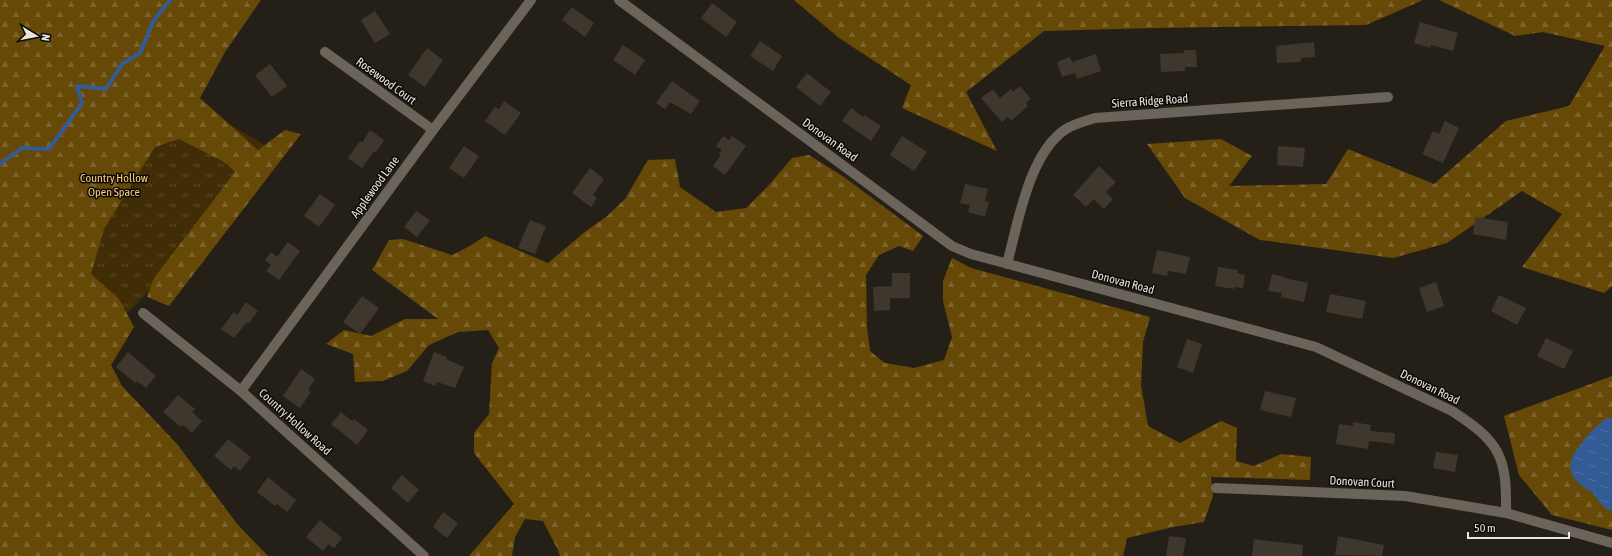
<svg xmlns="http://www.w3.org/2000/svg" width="1612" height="556" font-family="'Asap Condensed',sans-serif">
<defs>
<pattern id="grass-tufts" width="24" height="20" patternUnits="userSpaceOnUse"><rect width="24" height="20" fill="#402c05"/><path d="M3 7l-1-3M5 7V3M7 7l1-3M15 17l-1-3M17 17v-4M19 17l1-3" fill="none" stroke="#5c4a29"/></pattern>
<pattern id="forest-firs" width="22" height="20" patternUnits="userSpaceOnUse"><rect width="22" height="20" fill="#664807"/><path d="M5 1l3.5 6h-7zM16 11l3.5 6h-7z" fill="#7c622b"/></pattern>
<pattern id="water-ripples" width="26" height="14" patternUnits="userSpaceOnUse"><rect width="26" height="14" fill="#335b95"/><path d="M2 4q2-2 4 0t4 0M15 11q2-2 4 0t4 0" fill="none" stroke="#5172a3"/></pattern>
</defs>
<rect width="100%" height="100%" fill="#252017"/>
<path fill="url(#grass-tufts)" d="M183,97L279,153L164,304L148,292L119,322L0,135Z"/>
<g fill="url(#forest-firs)">
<path d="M0,0H261L225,52L200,98L258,150L285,130L301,134L169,306L147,297L154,278L235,172L226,163L179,139L155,147L104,229L91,274L119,299L134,327L111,365L122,386L177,444L238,525L268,556H0Z"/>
<path d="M794,0H1423L1366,25L1154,28L1044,31L966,92L997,151L902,108L911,85L839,38Z"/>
<path d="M1439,0H1612V286L1604,293L1522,267L1562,214L1522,191L1447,243L1393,258L1260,240L1185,198L1147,144L1221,139L1252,156L1229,186L1326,184L1348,149L1434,184L1506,121L1569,106L1605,46L1543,32L1515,36Z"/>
<path d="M809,155L844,177L923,236L913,251L899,246L879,255L866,275L867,327L870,351L885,363L914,368L944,360L952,337L943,301V281L952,258L971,268L1150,317L1143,342L1141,385L1148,426L1180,443L1221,421L1237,428L1236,461L1254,466L1281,454L1311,457L1310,480L1211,477L1213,496L1204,522L1173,527L1127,538L1123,556H560L558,550L543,521L525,519L515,537L512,556H469L514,504L474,453V433L489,414L492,363L499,348L488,330L458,332L429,345L407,371L383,381L355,382L353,354L326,344L344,330L371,336L405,319H438L372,270L389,240L403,239L452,255L470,246L485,236L548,263L586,231L606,217L625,199L648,160L675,159L680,187L716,212L746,208L769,185L792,158Z"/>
<path d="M1612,376V530L1552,515L1519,475L1504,416Z"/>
</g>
<path fill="url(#water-ripples)" d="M1607,418H1612V511C1599,507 1599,498 1590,491C1588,489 1584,488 1582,486C1565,471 1568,459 1581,444C1589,433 1596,426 1607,418Z"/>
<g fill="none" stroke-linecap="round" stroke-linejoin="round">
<path stroke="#335b95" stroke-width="4" d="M0,164L22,148L49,149L82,103L77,86L106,89L122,64L140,53L154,20L170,0"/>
</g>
<g fill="#3d372e">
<path d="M712,3L737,22L726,37L701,18Z"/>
<path d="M572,7L594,23L585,37L562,20Z"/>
<path d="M375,11L390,34L375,43L361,20Z"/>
<path d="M1420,22L1458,33L1453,51L1431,45L1430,48L1414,43Z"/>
<path d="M760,41L782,56L773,71L750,56Z"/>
<path d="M1314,42L1315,57L1301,58V62L1277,63L1276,46Z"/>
<path d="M623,45L645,60L635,75L613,60Z"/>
<path d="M427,48L443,60L425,87L408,75Z"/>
<path d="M1184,50H1196L1197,67H1185V71L1161,72L1160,54L1184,53Z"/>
<path d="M1096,54L1101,71L1077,79L1075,73L1062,77L1057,62L1070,57L1072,62Z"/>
<path d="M270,64L287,86L272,97L255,75Z"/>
<path d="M807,73L831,92L820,106L796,87Z"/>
<path d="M672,81L700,101L691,114L670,102L665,109L656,103Z"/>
<path d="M1020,86L1031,99L1026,103L1028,106L1011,121L1008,117L1002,122L981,98L993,89L1000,98L1011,89L1013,92Z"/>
<path d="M504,101L521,113L505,135L485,121L495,107L499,109Z"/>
<path d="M851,108L863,117L864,115L881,126L871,141L842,121Z"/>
<path d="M1445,121L1459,128L1443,163L1422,154L1433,131L1439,134Z"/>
<path d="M370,130L384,140L376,152L374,151L362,168L348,158L360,141L362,143Z"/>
<path d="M723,136L729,140L732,136L746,146L725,175L713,166L721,155L719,153L722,150L716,146Z"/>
<path d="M902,136L927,152L914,171L890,155Z"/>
<path d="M464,146L479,156L464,178L449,168Z"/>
<path d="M1278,146L1305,148L1303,167L1277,165Z"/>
<path d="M1099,166L1116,182L1106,192L1113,199L1104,209L1094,199L1086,207L1073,195Z"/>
<path d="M590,168L604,179L593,195L597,198L591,207L572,193Z"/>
<path d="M965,184L988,189L985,201L989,202L985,217L968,212L970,205L960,203Z"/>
<path d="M320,194L335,205L319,227L304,216Z"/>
<path d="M416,211L430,220L417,237L404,227Z"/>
<path d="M1475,217L1508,222L1506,240L1473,234Z"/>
<path d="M530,220L546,226L535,254L518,248Z"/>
<path d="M288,242L300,251L279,280L266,271L271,265L265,260L271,252L277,257Z"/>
<path d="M1157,250L1190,257L1186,274L1168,271L1167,276L1152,273Z"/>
<path d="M1218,267L1238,270L1237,273L1245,275L1243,288L1235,287L1234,289L1215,286Z"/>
<path d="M892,273H910V298H890V310L874,311L873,287L892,286Z"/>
<path d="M1272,274L1285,277L1284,278L1308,283L1304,302L1281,297L1282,293L1268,291Z"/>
<path d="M1436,282L1444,306L1427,312L1419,288Z"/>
<path d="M1330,294L1366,301L1362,319L1326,312Z"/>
<path d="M1499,295L1526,308L1517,325L1491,311Z"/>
<path d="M362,296L379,308L360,334L343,322Z"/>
<path d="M246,302L258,311L248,324L247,322L234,338L221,329L234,312L237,315Z"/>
<path d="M1546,338L1573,351L1564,369L1537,356Z"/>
<path d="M1187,339L1202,344L1193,373L1177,367Z"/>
<path d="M128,352L156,376L146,388L137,381L135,383L116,367Z"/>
<path d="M434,352L447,357L446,359L464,367L455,388L437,382L435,386L423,381Z"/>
<path d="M301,369L315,379L308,390L311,392L300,408L283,396Z"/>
<path d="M1265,391L1296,398L1291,417L1260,410Z"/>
<path d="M178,395L195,409L192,412L202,421L192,433L183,425L181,427L163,412Z"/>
<path d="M341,412L352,421L354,419L368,430L357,445L331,424Z"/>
<path d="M1353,422L1371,425L1370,431L1395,433L1394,444L1369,441L1368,449L1336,444L1339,424L1353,426Z"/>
<path d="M228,439L251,457L240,471L234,466L231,470L214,456Z"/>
<path d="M1436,452L1458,455L1455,472L1433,468Z"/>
<path d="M402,475L419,490L408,503L391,488Z"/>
<path d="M268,477L296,500L287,512L277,504L275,506L257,492Z"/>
<path d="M443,512L458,523L447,538L433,527Z"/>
<path d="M320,520L342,538L334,548L328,544L323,551L306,537Z"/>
<path d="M1169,536L1186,538L1183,556H1166Z"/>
<path d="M1338,536L1384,545L1382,556L1335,555Z"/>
<path d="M1254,539L1303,545L1302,556H1252Z"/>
</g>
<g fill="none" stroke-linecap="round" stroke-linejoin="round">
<g stroke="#6a645a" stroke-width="10">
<path d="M619,0L952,246L971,254L1316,347L1452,411C1500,442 1507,456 1506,513L1612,543"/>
<path d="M325,52L433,130"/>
<path d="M1007,264C1018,223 1029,153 1066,129C1074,124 1086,121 1095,118L1388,97"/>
<path d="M143,313L241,391L424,556"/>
<path d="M241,391L433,130L531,0"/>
<path d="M1216,488L1405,496L1506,513"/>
</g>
</g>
<g text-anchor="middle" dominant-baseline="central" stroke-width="3" stroke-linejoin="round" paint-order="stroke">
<g font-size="12" fill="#e8e4de" stroke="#0c0a07">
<text transform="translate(386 81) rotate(36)">Rosewood Court</text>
<text transform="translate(1150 101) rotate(-4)">Sierra Ridge Road</text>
<text transform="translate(830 140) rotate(36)">Donovan Road</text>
<text transform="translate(375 187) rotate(-54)">Applewood Lane</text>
<text transform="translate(1123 282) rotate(15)">Donovan Road</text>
<text transform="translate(1430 387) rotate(26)">Donovan Road</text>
<text transform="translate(295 422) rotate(42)">Country Hollow Road</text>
<text transform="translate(1362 482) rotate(3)">Donovan Court</text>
</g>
<g font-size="12" fill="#facc80" stroke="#0c0a07">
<text x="114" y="178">Country Hollow<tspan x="114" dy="14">Open Space</tspan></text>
</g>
</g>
<g transform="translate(36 36) rotate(100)" stroke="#0c0a07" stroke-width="3" paint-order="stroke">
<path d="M0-3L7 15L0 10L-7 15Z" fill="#e8e4de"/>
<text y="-6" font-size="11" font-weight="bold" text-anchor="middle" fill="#e8e4de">N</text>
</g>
<path d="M1468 532v6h101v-6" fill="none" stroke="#e8e4de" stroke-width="2"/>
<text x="1474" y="532" font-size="12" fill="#e8e4de" stroke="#0c0a07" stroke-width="3" paint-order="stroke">50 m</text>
</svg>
